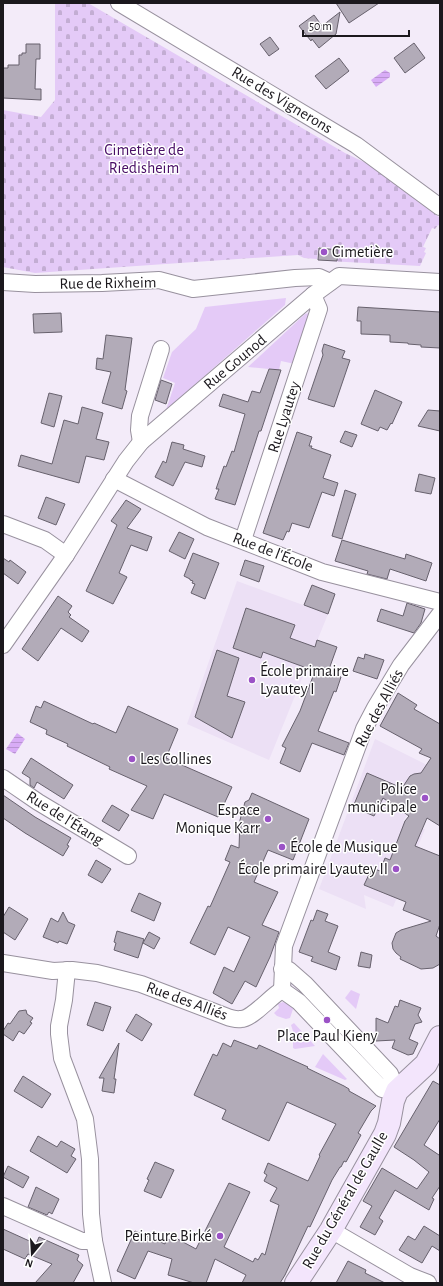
<svg xmlns="http://www.w3.org/2000/svg" width="443" height="1286" font-family="'Alegreya Sans',sans-serif">
<defs>
<pattern id="cemetery-stones" width="16" height="16" patternUnits="userSpaceOnUse"><rect width="16" height="16" fill="#e4caf7"/><path d="M2 7V4a2 2 0 0 1 4 0v3zM10 15v-3a2 2 0 0 1 4 0v3z" fill="#c3add3"/></pattern>
<pattern id="water-rules" width="6" height="5" patternUnits="userSpaceOnUse"><rect width="6" height="5" fill="#d8acf6"/><path d="M0 2.5h6" fill="none" stroke="#b993d2"/></pattern>
</defs>
<rect width="100%" height="100%" fill="#f3ebf9"/>
<g fill="#ece0f5">
<path d="M237,581L328,614L269,760L187,724Z"/>
<path d="M375,739L437,770L403,821L425,829L393,907L364,895L366,909L319,889Z"/>
</g>
<g fill="#e4caf7">
<path d="M286,298L285,305L166,410L175,383L163,378L172,352L196,329L205,307Z"/>
<path d="M309,313L311,318L295,364L281,361L279,370L248,367L305,314Z"/>
<path d="M351,990L360,994L356,1009L345,998Z"/>
<path d="M283,1002L294,1006L290,1018L286,1019L277,1016L274,1013L279,1008L278,1004Z"/>
<path d="M294,1023L315,1046L295,1049L293,1048V1031L291,1025Z"/>
<path d="M323,1054L347,1079L345,1080L315,1067Z"/>
</g>
<path fill="url(#cemetery-stones)" d="M55,3H88L345,153L366,163L440,218V226L438,225L435,229L432,228L423,247L426,248L424,252L426,253L420,266L328,261L330,247H318L317,259L304,258L298,255L35,273L3,267V110L41,117L55,100Z"/>
<g fill="url(#water-rules)">
<path d="M385,70L390,73V77L376,87L371,80Z"/>
<path d="M17,733L25,739L15,754L6,749Z"/>
</g>
<g fill="#b2abb8" stroke="#67616d">
<path d="M336,3H379L349,23Z"/>
<path d="M340,12L336,34L319,48L312,39L311,41L299,26L314,15L322,26Z"/>
<path d="M270,37L279,49L269,56L260,44Z"/>
<path d="M414,43L425,58L405,73L394,58Z"/>
<path d="M26,44H40V59H36L35,89H41V100L3,98V68H8V65H19V55H22V53H26Z"/>
<path d="M339,58L349,71L326,89L315,76Z"/>
<path d="M319,248L338,250L337,261L318,260Z"/>
<path d="M358,307L440,312V348L421,347V345L408,344V343L390,342V335L361,334V321H357Z"/>
<path d="M61,313L62,332L34,333L33,314Z"/>
<path d="M106,335L132,338L125,390L127,391L122,409L102,403L111,372L96,369L97,358L103,359Z"/>
<path d="M324,344L345,351L342,358L350,360L334,407L308,399L323,355L322,351Z"/>
<path d="M269,369L281,370L261,431H259L235,505L215,499L219,489H216L224,466L226,467L232,451L234,452L245,414L219,406L223,394L248,402L252,391L260,393Z"/>
<path d="M161,380L172,384L166,404L155,400Z"/>
<path d="M375,390L402,402L392,424L391,423L387,430L380,427L378,431L361,424Z"/>
<path d="M49,393L62,396L54,427L41,423Z"/>
<path d="M82,407L103,413L96,439L109,442L104,460L86,456L79,483L18,466L21,455L52,464L64,420L78,424Z"/>
<path d="M428,410L440,411V431L418,426Z"/>
<path d="M345,431L357,435L352,447L340,442Z"/>
<path d="M297,432L312,437L309,446H312L311,448L331,455L323,478L338,483L334,496L322,492L309,528L292,523L289,532L287,531L283,540L263,533Z"/>
<path d="M172,442L184,445L183,449L205,456L202,467L185,462L173,486L155,477L163,461L166,463Z"/>
<path d="M419,474L435,478L431,494L415,491Z"/>
<path d="M345,490L356,494L342,539L332,536Z"/>
<path d="M46,497L65,504L56,525L38,518Z"/>
<path d="M126,500L141,509L127,528L152,537L147,551L131,545L119,573L127,577L113,604L86,591L117,525L111,521Z"/>
<path d="M179,532L194,539L185,559L169,551Z"/>
<path d="M342,540L405,559L406,554L432,563L426,581L390,569L387,579L367,574L368,571L335,561Z"/>
<path d="M193,553L219,563L205,599L191,593L195,584L192,583L193,581L190,580V579L184,576Z"/>
<path d="M3,558L9,562L10,560L26,572L18,584L3,573Z"/>
<path d="M245,560L264,566L259,582L240,575Z"/>
<path d="M312,585L335,594L328,614L304,605Z"/>
<path d="M58,596L72,606L68,612L71,615L69,617L89,631L82,642L61,628L38,661L22,649Z"/>
<path d="M407,603L425,609L421,623L414,633L377,621L381,609L403,616Z"/>
<path d="M246,608L295,625L290,638L315,647L317,640L337,647L328,672L341,677L336,692L334,691L318,731L349,743L344,755L312,743L300,772L280,763L286,748L282,746L300,711L315,671L263,652L261,658L233,648Z"/>
<path d="M217,650L239,658L227,696L245,702L232,738L195,717Z"/>
<path d="M365,654L384,660L377,679L353,671L358,657L364,659Z"/>
<path d="M398,693L417,705L414,709L440,724V826L427,818L415,846L440,856V924L436,936L440,939V964L433,968L421,969L400,959L401,957L396,953L393,949L392,943L396,933L401,930L431,921L403,910L406,902L364,885L372,868L380,871L385,858L390,860L405,821L409,816L383,798L374,816L353,807L367,773L402,788L410,776L414,774L421,773L431,758L419,753L422,749L380,726Z"/>
<path d="M44,701L93,724L94,723L116,733L128,706L178,729L166,758L232,787L218,817L164,794L153,819L131,810L147,786L109,769L110,767L67,746L68,744L46,734L47,730L30,722L36,706L41,708Z"/>
<path d="M31,758L73,785L64,799L37,782L34,788L30,785V778L22,773Z"/>
<path d="M252,793L309,819L293,860L268,850L254,882L278,892L262,925L279,932L270,957L256,987L245,981L232,1004L213,993L224,967L234,972L250,937L228,927L215,955L190,943L208,906L210,907L230,862L225,860L231,845L239,848L240,820L245,802L249,800Z"/>
<path d="M3,795L35,817L71,838L67,845L69,846L63,856L25,833L3,818Z"/>
<path d="M112,805L129,815L119,831L102,821Z"/>
<path d="M96,860L111,869L102,883L88,875Z"/>
<path d="M139,893L161,903L154,921L131,911Z"/>
<path d="M9,907L28,919L15,940L3,932V917Z"/>
<path d="M317,910L328,914L325,921L338,926L328,952L340,957L336,970L311,961L313,957L299,952L311,920L313,921Z"/>
<path d="M63,912L68,922L75,925L67,944L59,941L58,943L43,937L51,918L58,922Z"/>
<path d="M117,931L144,939L138,958L114,950L116,943L114,942Z"/>
<path d="M149,932L160,938L154,949L143,943Z"/>
<path d="M361,952L372,955L370,968L358,966Z"/>
<path d="M400,1000L421,1008L418,1015L422,1022L415,1024L409,1039L418,1043L413,1054L408,1055L392,1048L395,1040L376,1041V1018L388,1023L395,1006L398,1007Z"/>
<path d="M95,1002L111,1007L103,1031L87,1025Z"/>
<path d="M26,1010L27,1014L33,1018L30,1022L32,1023L24,1034L19,1031L13,1041L3,1034V1031L8,1023L10,1024L19,1011Z"/>
<path d="M136,1014L152,1024L142,1041L126,1031Z"/>
<path d="M234,1040L257,1049L259,1045L308,1067L307,1068L344,1086L349,1089V1091L376,1106L371,1111L358,1133L361,1135L346,1162L344,1161L341,1167H340L332,1180L310,1227L308,1226L285,1275L280,1283H242L246,1275L215,1259L206,1283H194L168,1275L172,1259L148,1251L135,1279L117,1271L135,1231L165,1244L166,1239L171,1240L172,1236L196,1249L229,1183L250,1192L224,1247L253,1262L255,1258L258,1260L262,1253L265,1255L279,1205L270,1201L277,1188L264,1181L267,1175L264,1173L268,1163L308,1181L313,1171L320,1156L319,1155L336,1124L287,1102L269,1141L222,1119L226,1110L194,1095L213,1054L217,1056L223,1043L231,1047Z"/>
<path d="M119,1043L114,1079H116L114,1093L102,1091L104,1078H99Z"/>
<path d="M23,1076L51,1094L42,1108L14,1091Z"/>
<path d="M433,1081L440,1085V1119L424,1145L439,1155L440,1154V1186L432,1198L434,1199L429,1210L395,1190L379,1218L383,1221L375,1235L360,1227L372,1206L363,1201L382,1168L417,1189L429,1172L414,1160L394,1147Z"/>
<path d="M38,1136L57,1147L61,1141L75,1149L71,1156L76,1159L67,1173L30,1151Z"/>
<path d="M155,1162L174,1170L161,1198L144,1191L149,1180L147,1179Z"/>
<path d="M8,1166L29,1177L23,1188L3,1177Z"/>
<path d="M36,1187L59,1199L52,1214L49,1212L47,1215L28,1207Z"/>
<path d="M424,1226L440,1236V1251L432,1246L422,1263L399,1250L408,1236L415,1240Z"/>
<path d="M3,1229L36,1244L39,1237L79,1255L77,1260L83,1265L73,1283H35L52,1264L28,1254L25,1259L3,1249Z"/>
<path d="M348,1261L366,1270L365,1273L385,1283H336Z"/>
</g>
<g fill="none" stroke-linecap="round" stroke-linejoin="round">
<defs>
<g id="street">
<path d="M119,3L356,145L440,207"/>
<path d="M3,282L35,284L102,283L159,280L193,289L295,278L319,277L330,282"/>
<path d="M141,442L139,430L140,416L161,349"/>
<path d="M114,479L207,527L322,572L440,602"/>
<path d="M3,524L45,540L66,555"/>
<path d="M243,540L319,309L313,295"/>
<path d="M3,645L66,555L126,461L141,442L313,295L339,276L440,282"/>
<path d="M3,778L38,802L128,856"/>
<path d="M3,963L53,971L72,970L97,973L141,984L225,1016C230,1018 235,1020 241,1019C252,1019 271,996 282,990"/>
<path d="M67,970L64,1000L59,1026V1034L62,1058L85,1119L90,1159L91,1214L94,1241L103,1283"/>
<path d="M282,990L284,946L364,729L375,708L401,665L440,614"/>
<path d="M282,990L299,1002L382,1089L397,1091L390,1074L305,984L289,970L282,969"/>
<path d="M3,1206L82,1241H94"/>
<path d="M331,1230L410,1276L428,1283"/>
</g>
<path id="secondary" d="M296,1283L331,1230L385,1134L389,1123L393,1101L397,1091L426,1064L440,1037"/>
</defs>
<use href="#street" stroke="#98919e" stroke-width="18"/>
<use href="#secondary" stroke="#98919e" stroke-width="24"/>
<use href="#street" stroke="#fff" stroke-width="16"/>
<use href="#secondary" stroke="#f3e5fc" stroke-width="22"/>
</g>
<g fill="#9b52c6" stroke="#fff" stroke-width="1.5">
<circle cx="324" cy="252" r="4"/>
<circle cx="252" cy="680" r="4"/>
<circle cx="132" cy="759" r="4"/>
<circle cx="425" cy="798" r="4"/>
<circle cx="268" cy="819" r="4"/>
<circle cx="282" cy="847" r="4"/>
<circle cx="396" cy="869" r="4"/>
<circle cx="327" cy="1020" r="4"/>
<circle cx="220" cy="1236" r="4"/>
</g>
<g text-anchor="middle" dominant-baseline="central" stroke-width="3" stroke-linejoin="round" paint-order="stroke">
<g font-size="16" fill="#1b181d" stroke="#fff">
<text transform="translate(282 100) rotate(31)">Rue des Vignerons</text>
<text transform="translate(108 283) rotate(-1)">Rue de Rixheim</text>
<text transform="translate(235 362) rotate(-40)">Rue Gounod</text>
<text transform="translate(284 417) rotate(-72)">Rue Lyautey</text>
<text transform="translate(273 552) rotate(21)">Rue de l'École</text>
<text transform="translate(379 708) rotate(-62)">Rue des Alliés</text>
<text transform="translate(65 818) rotate(32)">Rue de l'Étang</text>
<text transform="translate(187 1001) rotate(20)">Rue des Alliés</text>
<text transform="translate(345 1200) rotate(-60)">Rue du Général de Gaulle</text>
</g>
<g font-size="16" fill="#490e66" stroke="#fff">
<text x="144" y="150">Cimetière de<tspan x="144" dy="18">Riedisheim</tspan></text>
</g>
<g font-size="16" fill="#1b181d" stroke="#fff" text-anchor="start">
<text x="332" y="252">Cimetière</text>
<text x="260" y="671">École primaire<tspan x="260" dy="18">Lyautey I</tspan></text>
<text x="140" y="759">Les Collines</text>
<text x="417" y="789" text-anchor="end">Police<tspan x="417" dy="18">municipale</tspan></text>
<text x="260" y="810" text-anchor="end">Espace<tspan x="260" dy="18">Monique Karr</tspan></text>
<text x="290" y="847">École de Musique</text>
<text x="388" y="869" text-anchor="end">École primaire Lyautey II</text>
<text x="327" y="1036" text-anchor="middle">Place Paul Kieny</text>
<text x="212" y="1236" text-anchor="end">Peinture Birké</text>
</g>
</g>
<rect width="443" height="1286" fill="none" stroke="#1b181d" stroke-width="8"/>
<g transform="translate(32 1254) rotate(198)" stroke="#ffffff" stroke-width="3" paint-order="stroke">
<path d="M0-3L7 15L0 10L-7 15Z" fill="#1b181d"/>
<text y="-6" font-size="11" font-weight="bold" text-anchor="middle" fill="#1b181d">N</text>
</g>
<path d="M303 30v6h106v-6" fill="none" stroke="#1b181d" stroke-width="2"/>
<text x="309" y="30" font-size="12" fill="#1b181d" stroke="#ffffff" stroke-width="3" paint-order="stroke">50 m</text>
</svg>
